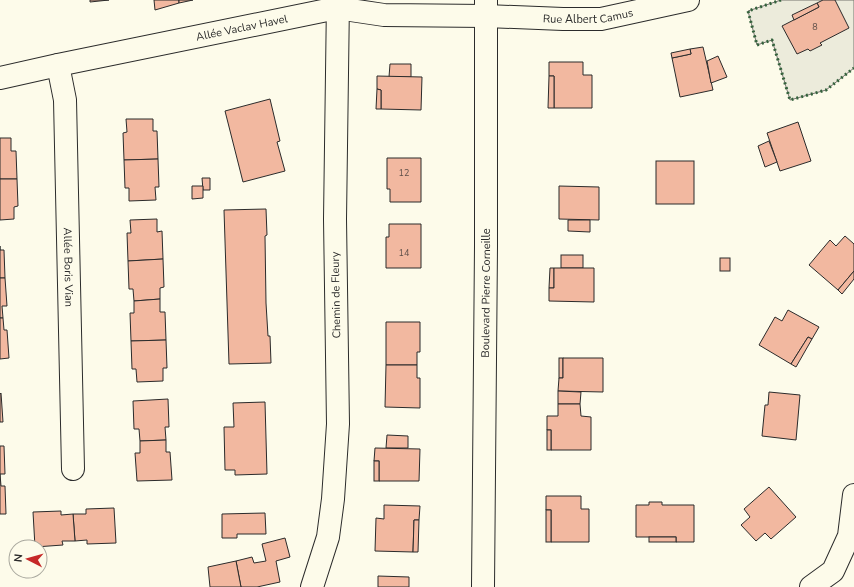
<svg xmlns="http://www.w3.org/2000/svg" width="854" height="587" font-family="'Nunito Sans',sans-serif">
<rect width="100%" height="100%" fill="#fdfbea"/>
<path fill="#ecebdb" stroke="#74746e" d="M781,0H854V68L826,90L790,100L772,40L757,45L748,11Z"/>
<g fill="#f2b8a0" stroke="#2b2b2b">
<path d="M90,0H109L90,2Z"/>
<path d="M154,0H179V3L155,10Z"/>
<path d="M179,0H193L179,3Z"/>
<path d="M823,0H835L849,28L820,43L822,45L810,51L808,49L797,54L782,26L819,7L817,3Z"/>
<path d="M817,3L819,7L794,20L792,15Z"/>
<path d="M703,47L713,90L680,97L672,58L691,54L690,49Z"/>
<path d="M690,49L691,54L672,58L671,53Z"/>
<path d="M718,56L727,77L711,83L707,61Z"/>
<path d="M549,62H583V75H592V108H554V76H549Z"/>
<path d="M390,64H411V77H389Z"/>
<path d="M377,76L422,77L421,110L381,109V90L377,89Z"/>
<path d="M549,76H554V108H548Z"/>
<path d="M377,89L381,90V109H376Z"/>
<path d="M270,99L280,141L277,142L285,171L243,182L225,111Z"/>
<path d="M126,119H153V131H157L158,159L124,160L123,133L127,132Z"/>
<path d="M798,122L811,161L780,171L767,133Z"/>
<path d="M0,138H11V151H16L17,179H0Z"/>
<path d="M769,141L777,162L765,167L758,146Z"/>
<path d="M387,158H421V202H390V189H387Z"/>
<path d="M158,159L159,187H155L156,200L129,201V188H125L124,160Z"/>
<rect x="656" y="161" width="38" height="43"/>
<path d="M202,178H210V190H203Z"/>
<path d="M0,179H17L18,206L14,207V219L0,220Z"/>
<path d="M192,186H203V198L192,199Z"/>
<path d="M559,186L599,187V220L559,219Z"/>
<path d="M266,209L267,235L265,236L266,303L268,336H270L271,363L229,364L224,210Z"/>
<path d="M157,219V232L162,231L163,259L128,261L127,233H131L130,220Z"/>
<path d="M568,220H590V232L568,231Z"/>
<path d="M389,224H421V268H386V237H389Z"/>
<path d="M845,236L854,244V271L838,290L809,265L830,240L836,246Z"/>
<path d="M0,246V250H4L5,278H0Z"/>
<rect x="561" y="255" width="22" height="13"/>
<rect x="720" y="258" width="10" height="13"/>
<path d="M163,259L164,287L160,288V299L134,301L133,289H129L128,261Z"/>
<path d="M550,268H554V288H549Z"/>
<path d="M554,268H594V302L549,301V288H554Z"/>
<path d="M854,271V279L842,294L838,290Z"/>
<path d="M0,278H5L7,306H2L3,318H0Z"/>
<path d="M160,299V312H165L166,340L131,341L130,313H134V301Z"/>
<path d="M788,310L819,327L812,339L808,337L791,364L759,345L775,317L782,321Z"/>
<path d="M0,318H3L4,330H7L9,358L0,359Z"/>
<path d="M386,322H420V352H417V365H386Z"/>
<path d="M808,337L812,339L796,367L791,364Z"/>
<path d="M166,340L167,368H163V381L137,382L136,369H132L131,341Z"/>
<rect x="559" y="358" width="4" height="20"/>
<path d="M563,358H603V392L558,391L559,378H563Z"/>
<path d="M386,365H417V378H420V408L385,407Z"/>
<path d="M558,391L581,392L580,404H558Z"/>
<path d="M769,392L800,395L796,440L762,436L765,405H768Z"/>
<path d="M1,393L3,422H0V394Z"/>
<path d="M168,399L169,427H165L166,440L140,441L139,429H134L133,401Z"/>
<path d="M265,402L267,474L235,475V470H225L224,427H234L233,403Z"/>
<path d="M558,404H580L581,416L591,417V450H551V430H547V416H558Z"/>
<rect x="547" y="430" width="4" height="20"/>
<path d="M387,435L408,436V448H386Z"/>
<path d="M166,440V452H170L172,480L137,481L135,453H140V441Z"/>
<path d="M0,446H4L5,474H0Z"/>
<path d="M375,448L420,449L419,481H379V461H374Z"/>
<rect x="374" y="461" width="5" height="20"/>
<path d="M0,474L1,486H5L6,514H0Z"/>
<path d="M769,487L796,517L771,539L765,533L756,541L741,525L750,517L744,509Z"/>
<path d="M546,496H581V509H589V542H551V510H546Z"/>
<path d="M649,502H662V505H694V542H676V537H636V505H649Z"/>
<path d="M384,505L420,506L419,520H414L413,552L375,551L376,518L384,519Z"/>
<path d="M114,508L116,543L87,544V540L75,541L73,514H86V509Z"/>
<rect x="546" y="510" width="5" height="32"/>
<path d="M61,511V515L73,514L75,541H62L63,545L35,547L33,512Z"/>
<path d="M265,513L266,534H237V538H222V514Z"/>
<path d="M414,520H419L418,552H413Z"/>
<rect x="649" y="537" width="27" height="5"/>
<path d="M285,538L290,557L276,561L280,582L257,587H241L236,561L252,557L254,563L266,561L262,544Z"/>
<path d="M236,561L241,587H210L208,567Z"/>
<path d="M378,576L409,577V587H378Z"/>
</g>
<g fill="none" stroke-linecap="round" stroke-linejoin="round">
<defs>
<g id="street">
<path id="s1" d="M58,65L65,100L73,469"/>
<path id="s2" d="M0,78L58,65L337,8L384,15L486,16L563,19H601L688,0"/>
<path d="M312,587L328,537L333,499L338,424L335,219L338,0"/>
<path d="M811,587L833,571L849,536L854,495"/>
</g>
<g id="secondary">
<path id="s3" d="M483,587L486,246V0"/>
</g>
</defs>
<use href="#street" stroke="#2b2b2b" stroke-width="24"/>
<use href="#secondary" stroke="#2b2b2b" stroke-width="24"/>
<use href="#street" stroke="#fdfbea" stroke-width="22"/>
<use href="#secondary" stroke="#fdfbea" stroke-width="22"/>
<path stroke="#34623c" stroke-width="3" stroke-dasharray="2 3" stroke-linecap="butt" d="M781,0L748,11L757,45L772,40L790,100L826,90L854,68"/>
</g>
<g text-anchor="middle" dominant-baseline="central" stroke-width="3" stroke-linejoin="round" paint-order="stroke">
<g font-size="9" fill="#5d4e48">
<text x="815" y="27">8</text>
<text x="404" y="173">12</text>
<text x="404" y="253">14</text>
</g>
<g font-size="11" fill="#2b2b2b" stroke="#fdfbea">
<text stroke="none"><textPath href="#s2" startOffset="596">Rue Albert Camus</textPath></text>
<text stroke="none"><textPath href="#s2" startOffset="247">Allée Vaclav Havel</textPath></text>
<text stroke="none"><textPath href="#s1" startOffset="203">Allée Boris Vian</textPath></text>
<text stroke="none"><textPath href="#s3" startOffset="294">Boulevard Pierre Corneille</textPath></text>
<text transform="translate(336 295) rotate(-91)">Chemin de Fleury</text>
</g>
</g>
<g transform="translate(28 559) rotate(276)"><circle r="19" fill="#fdfbea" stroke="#a9a89e"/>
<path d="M0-3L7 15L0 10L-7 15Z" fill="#c62828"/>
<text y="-6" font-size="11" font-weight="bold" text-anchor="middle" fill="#2b2b2b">N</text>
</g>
</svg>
